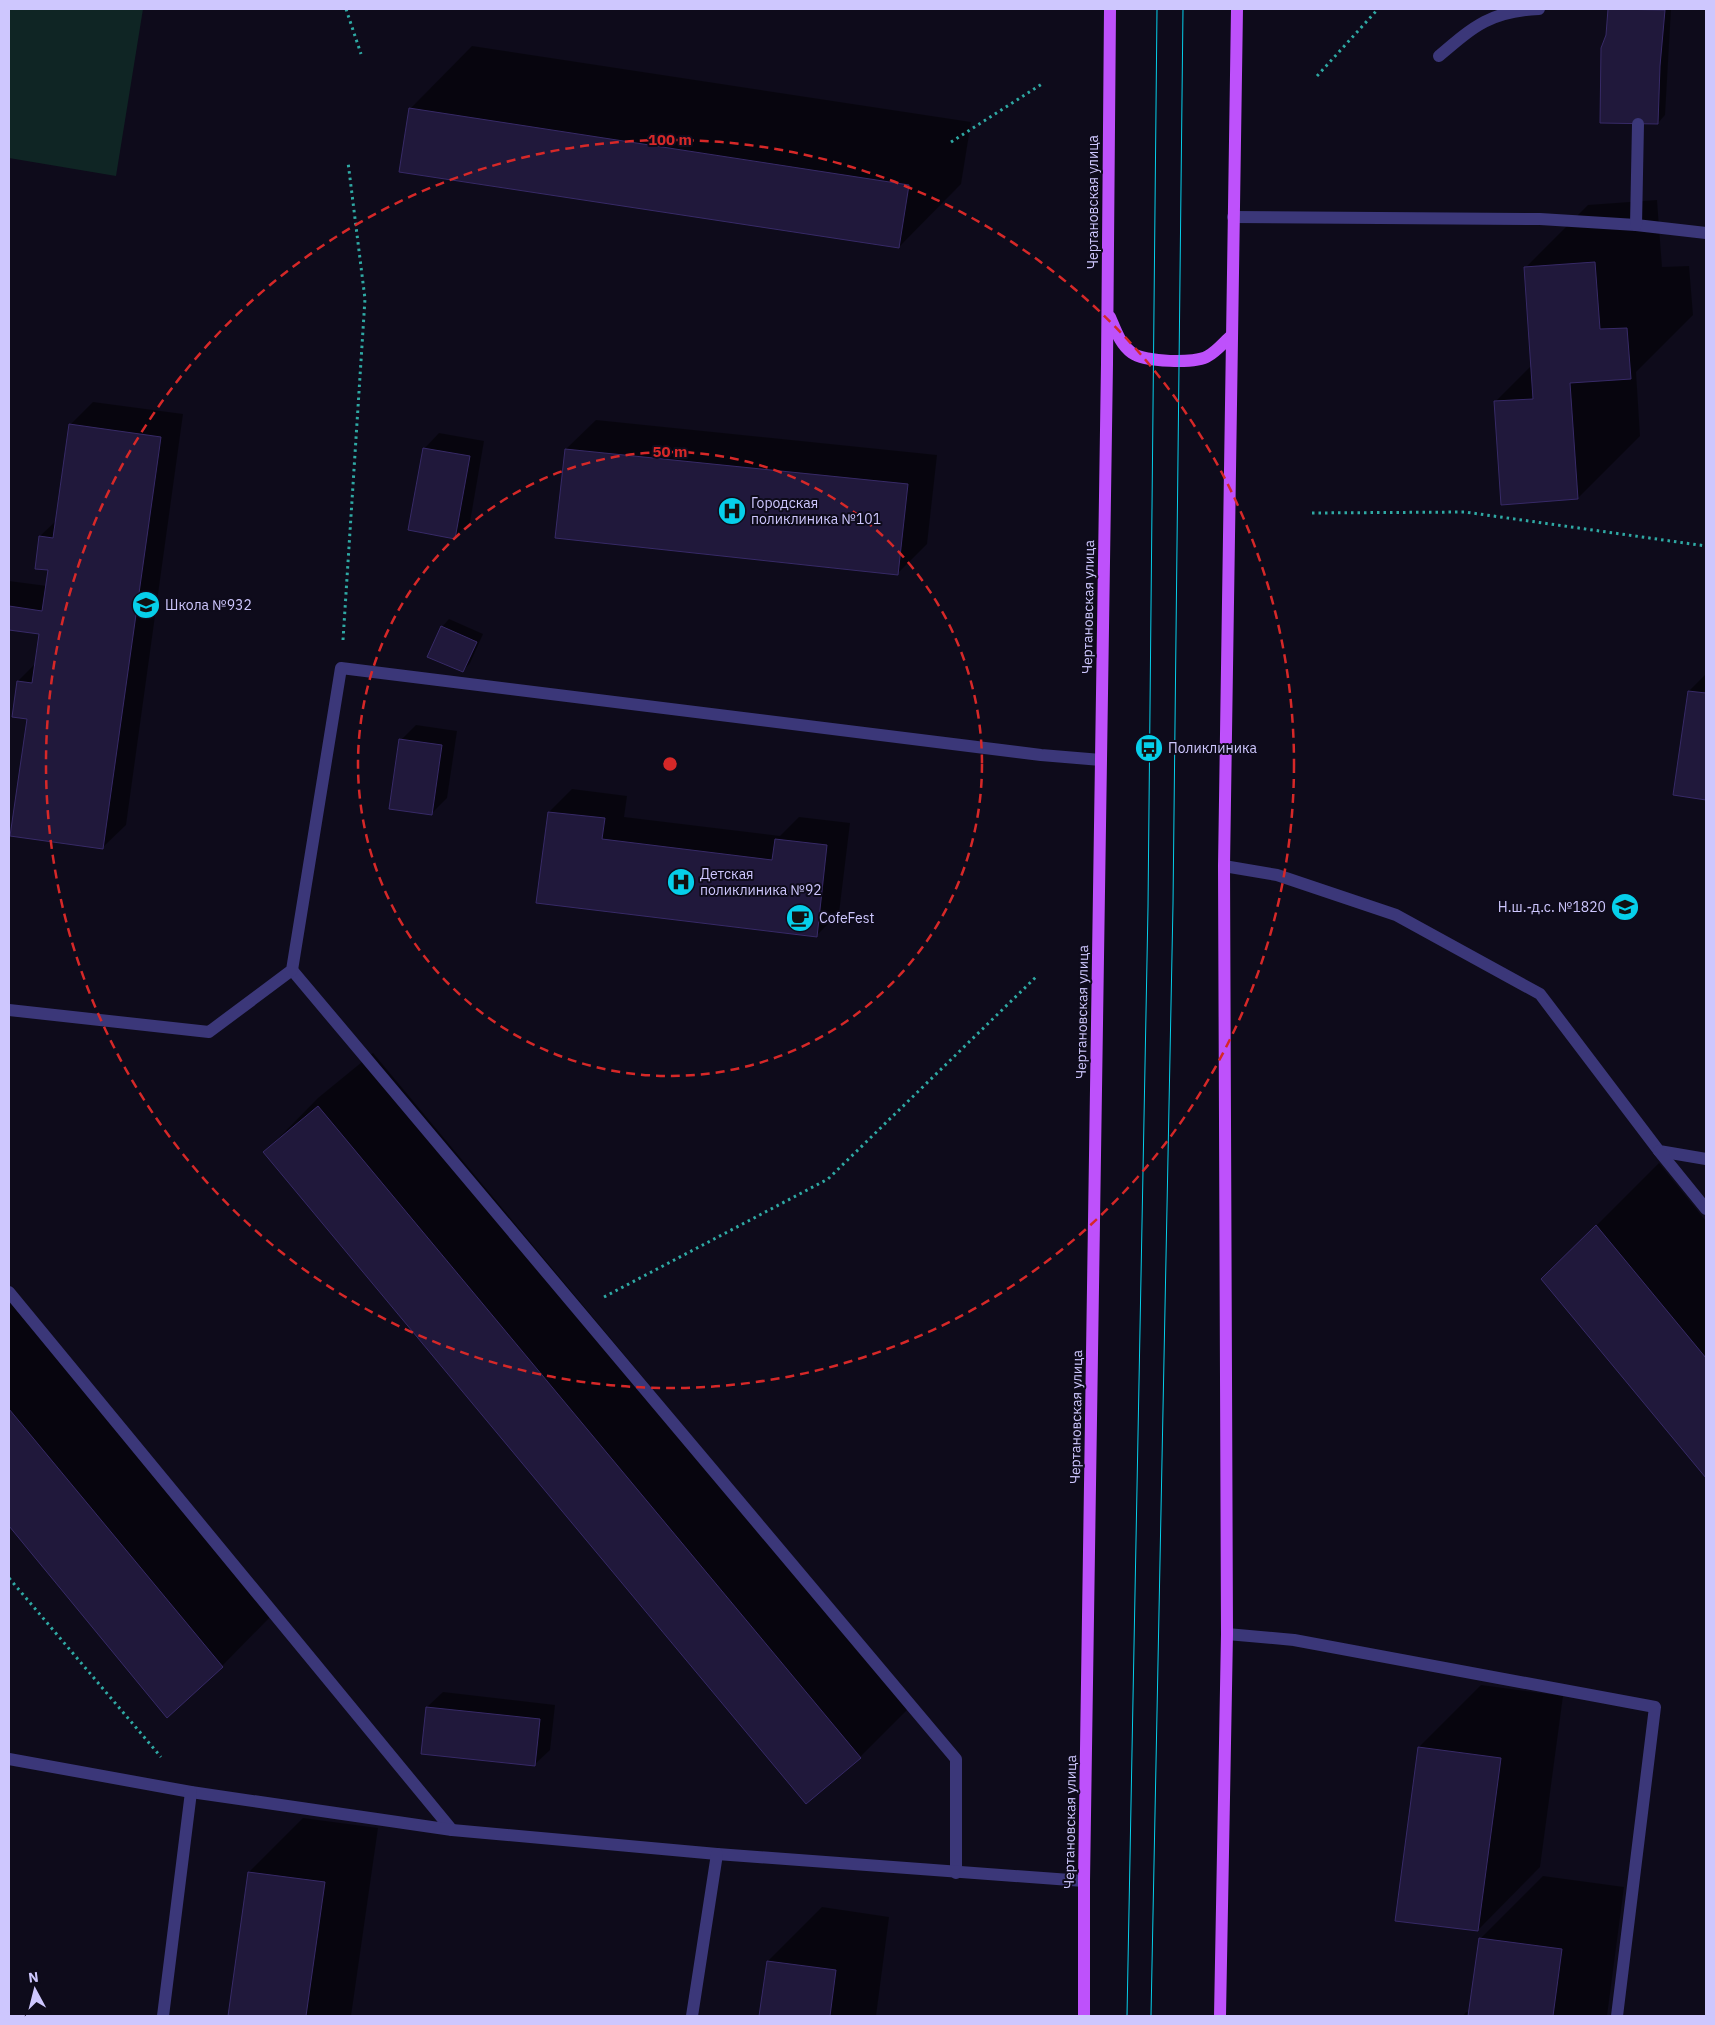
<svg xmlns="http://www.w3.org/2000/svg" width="1715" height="2025" font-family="'IBM Plex Sans',sans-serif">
<rect width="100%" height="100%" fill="#0e0b1b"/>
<path fill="#0f2524" d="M9,9H143L116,176L9,158Z"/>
<g fill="#0007">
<path d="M1609,9H1671L1665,115L1658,123L1607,36Z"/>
<path d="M472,46L971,122L961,184L899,247L410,109Z"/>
<path d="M1657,200L1662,267L1689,266L1693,315L1636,372L1640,436L1578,498L1495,402L1532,365L1525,268L1588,205Z"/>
<path d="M93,402L183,414L126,825L103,847L28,718L18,681L36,663L40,633L9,628V581L47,586L49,569L40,536L57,520L70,425Z"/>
<path d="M596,420L937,455L927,544L898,573L566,449Z"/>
<path d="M439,433L484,441L470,522L455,537L424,449Z"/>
<path d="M449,619L483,634L470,663L463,671L442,627Z"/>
<path d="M1706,674V799L1674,794L1689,691Z"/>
<path d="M416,725L457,731L447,798L432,813L401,740Z"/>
<path d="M572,789L627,796L624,817L780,836L799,817L850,823L839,913L816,936L538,902L549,812Z"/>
<path d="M373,1053L914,1703L860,1757L806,1802L265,1152L318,1098Z"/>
<path d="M1659,1163L1706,1221V1476L1543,1279Z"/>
<path d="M9,1291L275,1612L222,1666L167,1716L9,1524Z"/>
<path d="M1481,1685L1563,1696L1540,1867L1478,1930L1419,1747Z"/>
<path d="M443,1692L555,1705L550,1750L534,1765L427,1707Z"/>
<path d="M303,1818L378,1828L351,2016H229L249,1872Z"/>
<path d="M1543,1876L1624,1887L1607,2016H1463L1466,2012L1470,2013L1480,1939Z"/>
<path d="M822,1907L889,1917L876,2016H760L768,1961Z"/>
</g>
<g fill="#20183b" stroke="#372a67">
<path d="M1608,9L1665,10L1660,66L1658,124L1600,123L1601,48L1606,35Z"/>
<path d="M409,108L909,185L899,248L399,172Z"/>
<path d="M1595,262L1600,329L1627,328L1631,379L1570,383L1578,499L1501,505L1494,401L1533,399L1524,267Z"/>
<path d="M69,424L161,437L103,849L10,836L27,719L12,717L17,681L32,683L39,634L9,630V606L42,611L48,570L35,569L39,536L53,538Z"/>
<path d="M423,448L470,456L455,539L408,530Z"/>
<path d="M565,449L908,484L898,575L555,538Z"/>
<path d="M441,626L477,642L463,672L427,657Z"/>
<path d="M1688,691L1706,693V800L1673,795Z"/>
<path d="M399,739L442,745L432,815L389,809Z"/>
<path d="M548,812L605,818L602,839L772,860L775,839L827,845L817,937L536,903Z"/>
<path d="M318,1106L861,1758L806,1804L263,1152Z"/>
<path d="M1596,1225L1706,1358V1478L1541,1279Z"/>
<path d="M9,1409L223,1667L167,1718L9,1526Z"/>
<path d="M426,1707L540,1719L535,1766L421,1754Z"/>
<path d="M1418,1747L1501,1758L1478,1931L1395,1921Z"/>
<path d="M248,1872L325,1882L306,2016H228Z"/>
<path d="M1479,1938L1562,1949L1553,2016H1468Z"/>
<path d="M767,1961L836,1970L830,2016H759Z"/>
</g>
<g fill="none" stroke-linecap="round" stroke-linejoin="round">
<g stroke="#2fa9a4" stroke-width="3" stroke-dasharray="2.5 4" stroke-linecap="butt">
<path d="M346,9L361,54"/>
<path d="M1317,76L1378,9"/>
<path d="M951,142L1042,84"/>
<path d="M1312,513L1465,512L1706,546"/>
<path d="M343,640L365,299L348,162"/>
<path d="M604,1297L828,1179L1037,976"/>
<path d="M9,1578L161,1757"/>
</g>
<g stroke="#3b3779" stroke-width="12">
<path d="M1439,56C1474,26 1491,11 1539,9"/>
<path d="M1233,217L1540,219L1636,225L1706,233"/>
<path d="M1636,225L1638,124"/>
<path d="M1224,866L1277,875L1396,915L1540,994L1659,1151L1706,1159"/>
<path d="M292,970L956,1759V1873"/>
<path d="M9,1010L209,1032L292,970L341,668L1041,755L1101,760"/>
<path d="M1659,1151L1706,1209"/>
<path d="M9,1292L452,1830"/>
<path d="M1227,1634L1294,1640L1655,1707L1617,2016"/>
<path d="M9,1759L191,1792L452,1830L717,1854L1084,1881"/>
<path d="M163,2016L191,1792"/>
<path d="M692,2016L717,1854"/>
</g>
<g stroke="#be51fb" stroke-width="12">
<path d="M1110,317C1116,331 1120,344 1132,353C1144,362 1196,364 1208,356C1217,351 1224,342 1232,335"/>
<path d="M1084,2016V1881L1107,364L1110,9"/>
<path d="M1220,2016L1227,1634L1224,866L1237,9"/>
</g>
<g stroke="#06cfea" stroke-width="1">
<path d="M1127,2016L1148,907L1157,9"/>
<path d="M1151,2016L1173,904L1183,9"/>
</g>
</g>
<g fill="none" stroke="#d62828" stroke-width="2.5" stroke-dasharray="9 6">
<circle cx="670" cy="764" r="312"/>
<circle cx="670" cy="764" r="624"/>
</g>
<defs>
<symbol id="hospital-disc" viewBox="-11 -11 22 22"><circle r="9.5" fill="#06cfea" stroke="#0e0b1b"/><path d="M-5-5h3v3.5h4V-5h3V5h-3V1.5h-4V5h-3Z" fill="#111"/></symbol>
<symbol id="school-disc" viewBox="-11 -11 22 22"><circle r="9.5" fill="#06cfea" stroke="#0e0b1b"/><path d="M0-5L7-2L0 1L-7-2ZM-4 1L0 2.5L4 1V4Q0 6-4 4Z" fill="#111"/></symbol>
<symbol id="bus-disc" viewBox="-11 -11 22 22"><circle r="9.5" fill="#06cfea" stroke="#0e0b1b"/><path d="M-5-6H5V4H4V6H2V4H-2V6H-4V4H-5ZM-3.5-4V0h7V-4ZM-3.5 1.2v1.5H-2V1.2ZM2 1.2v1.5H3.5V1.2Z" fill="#111"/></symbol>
<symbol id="cafe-disc" viewBox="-11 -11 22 22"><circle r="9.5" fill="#06cfea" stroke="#0e0b1b"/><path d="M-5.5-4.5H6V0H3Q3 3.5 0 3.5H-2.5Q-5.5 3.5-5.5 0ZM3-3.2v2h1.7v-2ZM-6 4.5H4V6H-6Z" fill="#111"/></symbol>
</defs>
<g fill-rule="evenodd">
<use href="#hospital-disc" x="716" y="495" width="32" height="32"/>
<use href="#school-disc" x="130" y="589" width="32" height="32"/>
<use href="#bus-disc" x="1133" y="732" width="32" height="32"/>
<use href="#hospital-disc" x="665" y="866" width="32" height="32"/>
<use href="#school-disc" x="1609" y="891" width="32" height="32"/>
<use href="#cafe-disc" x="784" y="902" width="32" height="32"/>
</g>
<g text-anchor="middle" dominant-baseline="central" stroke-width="4" stroke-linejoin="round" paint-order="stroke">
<g font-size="14" fill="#cec7fe" stroke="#0e0b1b">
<text transform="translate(1093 202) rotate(-90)">Чертановская улица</text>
<text transform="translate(1088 607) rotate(-89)">Чертановская улица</text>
<text transform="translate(1082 1012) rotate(-89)">Чертановская улица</text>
<text transform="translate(1076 1417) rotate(-89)">Чертановская улица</text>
<text transform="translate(1070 1822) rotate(-89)">Чертановская улица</text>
</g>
<g font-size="14" fill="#cec7fe" stroke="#0e0b1b" text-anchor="start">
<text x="751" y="503">Городская<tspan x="751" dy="16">поликлиника №101</tspan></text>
<text x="165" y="605">Школа №932</text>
<text x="1168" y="748">Поликлиника</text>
<text x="700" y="874">Детская<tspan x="700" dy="16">поликлиника №92</tspan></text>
<text x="1606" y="907" text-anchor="end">Н.ш.-д.с. №1820</text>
<text x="819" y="918">CofeFest</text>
</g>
</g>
<circle cx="670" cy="764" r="8" fill="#d62828" stroke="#0e0b1b" stroke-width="2.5"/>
<g font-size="15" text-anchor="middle" font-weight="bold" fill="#d62828" stroke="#0e0b1b" stroke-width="4" stroke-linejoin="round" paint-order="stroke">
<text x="670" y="145">100 m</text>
<text x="670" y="457">50 m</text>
</g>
<rect width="1715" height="2025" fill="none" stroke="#cec7fe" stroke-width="20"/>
<g transform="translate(35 1990) rotate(353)" stroke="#0e0b1b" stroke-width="4" paint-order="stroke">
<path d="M0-4L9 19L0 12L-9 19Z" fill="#cec7fe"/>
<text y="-8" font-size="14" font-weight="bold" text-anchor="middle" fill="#cec7fe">N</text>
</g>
</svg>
